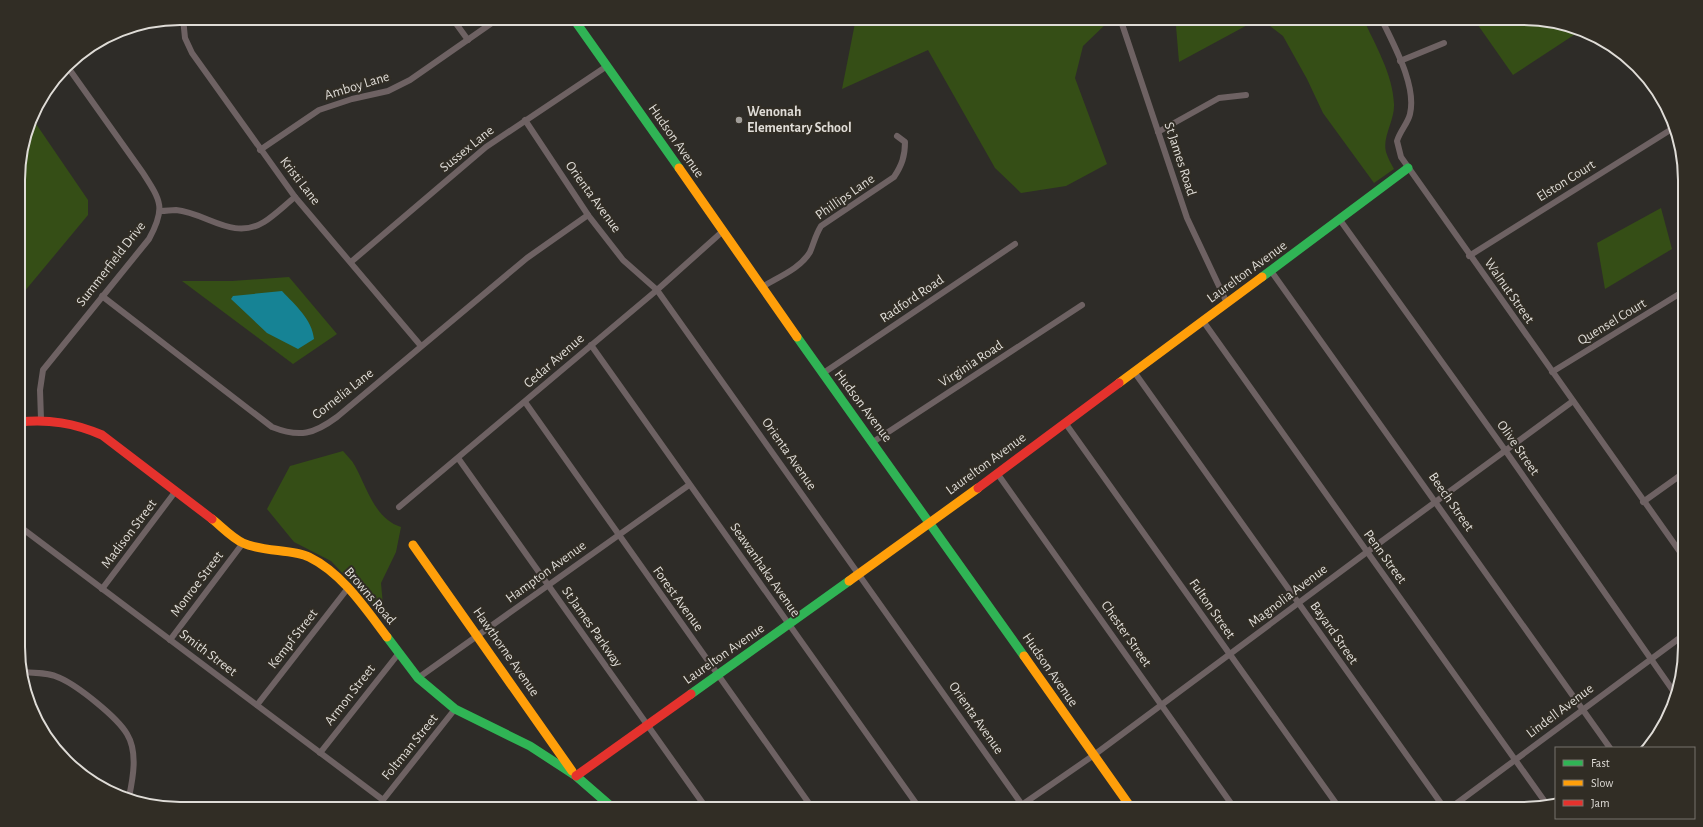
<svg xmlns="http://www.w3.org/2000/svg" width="1703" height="827" font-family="'Alegreya Sans',sans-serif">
<rect width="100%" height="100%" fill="#2e2c28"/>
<g fill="#354e16">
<path d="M856,18H1011L1037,25L1035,18H1106L1108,22L1083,46L1075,78L1107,164L1066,186L1021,193L995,168L928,50L842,89Z"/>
<path d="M1172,18H1363C1375,45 1393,74 1394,104C1395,120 1382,137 1386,152C1388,158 1391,164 1394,169L1374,183L1323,113L1307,79L1283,36L1265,22H1253L1179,62L1176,26Z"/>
<path d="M1473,18H1523L1580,31L1513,75Z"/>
<path d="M32,118L88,200V215L19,298L18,170Z"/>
<path d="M1661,208L1672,249L1605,289L1597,243Z"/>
<path d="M289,277L337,334L293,364L182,281H232Z"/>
<path d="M343,451C347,456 352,460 355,466C367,488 375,519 401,527L396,552L381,583L384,617L331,561L294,542L267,509L290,466Z"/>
</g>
<path fill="#168395" d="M282,291C295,305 312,319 314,339L298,349L267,333L231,299L233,296Z"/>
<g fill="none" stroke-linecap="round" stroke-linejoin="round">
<g stroke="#6e6263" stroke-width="6">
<path d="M183,18L185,38L192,53L295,197L421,346"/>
<path d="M452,18L468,40"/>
<path d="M1120,18L1187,218L1227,303"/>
<path d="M1381,18C1393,44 1417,85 1410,114C1408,123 1400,131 1397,141L1401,157L1685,559"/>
<path d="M1400,61L1444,43"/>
<path d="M525,120L588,215L623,260L657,290L1025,809"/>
<path d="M1158,132L1219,98L1246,95"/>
<path d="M260,150L319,110L352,99L388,91L410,80L499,18"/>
<path d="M161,211C166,211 171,210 176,210C207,213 233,241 264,222C275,215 285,205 295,197"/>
<path d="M1340,220L1505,450L1674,692"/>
<path d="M1469,256L1675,127"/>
<path d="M351,262L486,147L607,66"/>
<path d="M1271,271L1610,748"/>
<path d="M762,287C778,277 800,269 810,252C814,243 815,236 821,226L894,177C902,165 905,156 905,142L897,136"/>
<path d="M102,296L272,427C300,438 314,434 337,417L527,258L588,215"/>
<path d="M1203,321L1548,806"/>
<path d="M591,345L920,809"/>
<path d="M1552,372L1684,291"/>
<path d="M1135,373L1445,809"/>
<path d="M822,374L1015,244"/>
<path d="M525,402L813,809"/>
<path d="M41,419L40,390L43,370L149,239C166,208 161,201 143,173L67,66"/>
<path d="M1066,424L1340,809"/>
<path d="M873,442L1082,305"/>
<path d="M458,458L707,809"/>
<path d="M997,473L1235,809"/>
<path d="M1643,502L1685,472"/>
<path d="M399,507L657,290L723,231"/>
<path d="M19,526L383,800L455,709"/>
<path d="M102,589L175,492"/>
<path d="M170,640L243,543"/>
<path d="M20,672C33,673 49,672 60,678C78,686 117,717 127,734C138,752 133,778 129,797"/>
<path d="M418,678L689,485"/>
<path d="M257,705L348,588"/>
<path d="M320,753L399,653"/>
<path d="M1016,809L1094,755L1367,552L1573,401"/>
<path d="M1449,809L1685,634"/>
</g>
<g stroke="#30b455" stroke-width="9">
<path d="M573,18L679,168"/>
<path d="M1262,277L1408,168"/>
<path d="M797,337L1024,656"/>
<path d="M387,637L418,678L455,709L530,746L576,776L614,809"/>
<path d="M691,694L849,581"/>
</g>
<g stroke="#ff9f0a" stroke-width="9">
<path d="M679,168L797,337"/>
<path d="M1119,383L1262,277"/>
<path d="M212,519C222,527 232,538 243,543C262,552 293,549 309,557C342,573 365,608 387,637"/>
<path d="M413,545L572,771"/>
<path d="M849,581L978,488"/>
<path d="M1024,656L1132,809"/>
</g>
<g stroke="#e5322d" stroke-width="9">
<path d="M19,422C49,419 74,423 102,435L212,519"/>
<path d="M978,488L1119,383"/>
<path d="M576,776L691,694"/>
</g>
</g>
<circle fill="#a19e9a" stroke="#312d25" stroke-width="1.5" cx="739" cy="120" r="4"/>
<g text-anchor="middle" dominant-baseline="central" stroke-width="4" stroke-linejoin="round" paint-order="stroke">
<g font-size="14" fill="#dfdcd7" stroke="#312d25">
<text transform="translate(357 86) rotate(-17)">Amboy Lane</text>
<text transform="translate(676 141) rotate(55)">Hudson Avenue</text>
<text transform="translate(467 149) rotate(-39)">Sussex Lane</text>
<text transform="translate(1180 159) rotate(72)">St James Road</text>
<text transform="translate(300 181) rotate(52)">Kristi Lane</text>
<text transform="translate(1566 181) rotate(-32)">Elston Court</text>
<text transform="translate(593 197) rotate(54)">Orienta Avenue</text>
<text transform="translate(845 197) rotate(-35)">Phillips Lane</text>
<text transform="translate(111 264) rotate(-52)">Summerfield Drive</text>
<text transform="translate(1247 272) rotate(-36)">Laurelton Avenue</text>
<text transform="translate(1509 291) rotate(55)">Walnut Street</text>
<text transform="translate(912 299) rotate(-34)">Radford Road</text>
<text transform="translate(1612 322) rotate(-31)">Quensel Court</text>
<text transform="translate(554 361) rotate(-41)">Cedar Avenue</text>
<text transform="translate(971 364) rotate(-33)">Virginia Road</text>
<text transform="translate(343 394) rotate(-38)">Cornelia Lane</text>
<text transform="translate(863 406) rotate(53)">Hudson Avenue</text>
<text transform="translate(1518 448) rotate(55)">Olive Street</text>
<text transform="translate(789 454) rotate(55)">Orienta Avenue</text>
<text transform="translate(986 464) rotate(-36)">Laurelton Avenue</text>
<text transform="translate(1451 502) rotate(55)">Beech Street</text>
<text transform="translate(129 534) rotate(-53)">Madison Street</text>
<text transform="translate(1385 557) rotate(54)">Penn Street</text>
<text transform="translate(765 570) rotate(55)">Seawanhaka Avenue</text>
<text transform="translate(546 572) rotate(-36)">Hampton Avenue</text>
<text transform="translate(197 584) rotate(-53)">Monroe Street</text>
<text transform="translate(370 596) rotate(49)">Browns Road</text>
<text transform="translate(1288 596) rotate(-37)">Magnolia Avenue</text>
<text transform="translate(678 599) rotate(54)">Forest Avenue</text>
<text transform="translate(1212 609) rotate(55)">Fulton Street</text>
<text transform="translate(592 627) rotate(55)">St James Parkway</text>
<text transform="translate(1334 633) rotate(55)">Bayard Street</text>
<text transform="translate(1126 634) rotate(55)">Chester Street</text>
<text transform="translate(293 639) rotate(-52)">Kempf Street</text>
<text transform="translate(506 652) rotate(55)">Hawthorne Avenue</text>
<text transform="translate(208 653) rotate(37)">Smith Street</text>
<text transform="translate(724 654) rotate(-35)">Laurelton Avenue</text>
<text transform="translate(1050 670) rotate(55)">Hudson Avenue</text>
<text transform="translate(350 695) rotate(-52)">Armon Street</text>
<text transform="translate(1560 711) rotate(-37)">Lindell Avenue</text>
<text transform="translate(976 718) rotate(55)">Orienta Avenue</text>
<text transform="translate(410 747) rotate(-51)">Foltman Street</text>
</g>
<g font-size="14" font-weight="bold" fill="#dfdcd7" stroke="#312d25" text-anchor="start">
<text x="747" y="112">Wenonah<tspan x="747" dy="16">Elementary School</tspan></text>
</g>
</g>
<path d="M0 0H1703V827H0ZM180 25H1523A155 155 0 0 1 1678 180V647A155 155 0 0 1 1523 802H180A155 155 0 0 1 25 647V180A155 155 0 0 1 180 25Z" fill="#312d25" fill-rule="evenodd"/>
<path fill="none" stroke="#dfdcd7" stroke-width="2" d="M180 25H1523A155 155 0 0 1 1678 180V647A155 155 0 0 1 1523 802H180A155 155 0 0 1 25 647V180A155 155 0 0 1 180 25Z"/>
<rect x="1555" y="747" width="140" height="72" fill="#312d25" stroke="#77736c"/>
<rect x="1563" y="760" width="20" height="6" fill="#30b455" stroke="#77736c"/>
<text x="1591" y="767" font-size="12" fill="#dfdcd7">Fast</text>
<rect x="1563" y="780" width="20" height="6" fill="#ff9f0a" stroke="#77736c"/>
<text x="1591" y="787" font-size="12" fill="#dfdcd7">Slow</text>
<rect x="1563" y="800" width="20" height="6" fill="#e5322d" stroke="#77736c"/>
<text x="1591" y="807" font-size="12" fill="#dfdcd7">Jam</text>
</svg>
